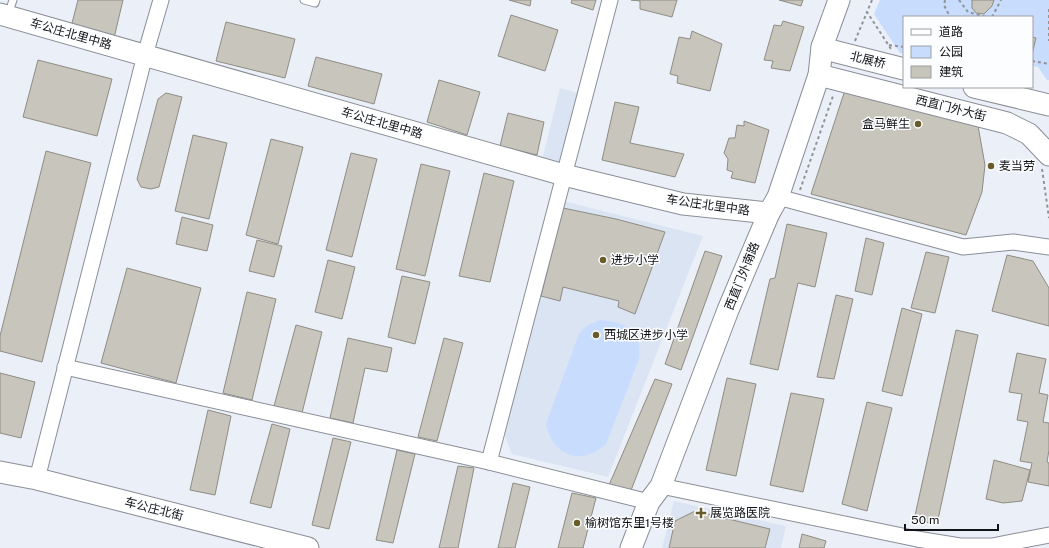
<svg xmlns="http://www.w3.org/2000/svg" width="1049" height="548" font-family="'Public Sans','Noto Sans SC',sans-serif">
<rect width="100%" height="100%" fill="#ebf0f8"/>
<g fill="#dbe4f2">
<path d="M560,88L581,94L562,165L542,160Z"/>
<path d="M563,201L703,236L608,477L512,454L504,434Z"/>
<path d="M674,501L786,526L781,548H662Z"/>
</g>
<g fill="#c8dcfe">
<path d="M880,0H1049V80H1047L1038,67L1032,66V17H904V53H900L874,14Z"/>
<path d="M600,320C626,322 643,331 639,359L606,444C581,467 553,456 546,424L579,334L586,326Z"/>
</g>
<g fill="#c7c5bc" stroke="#8e8c83">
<path d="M78,0H123L114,38L71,27Z"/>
<path d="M509,0H531L530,6Z"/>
<path d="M572,0H596L593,10L571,3Z"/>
<path d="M631,0H677L672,17L640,9V1Z"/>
<path d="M779,0H803L801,6Z"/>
<path d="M972,0H994L992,6L984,14L976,13L972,8Z"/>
<path d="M511,15L558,30L545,71L498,56Z"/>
<path d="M783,21L804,27L790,71L771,68L773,61L764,60L774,25L781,26Z"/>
<path d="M226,22L295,39L285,78L216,61Z"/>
<path d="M692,31L722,44L710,91L677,83L678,76L670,74L679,37L690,39Z"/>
<path d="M1032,37L1036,38L1032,54Z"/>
<path d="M316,57L382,74L374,104L308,86Z"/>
<path d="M38,60L112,79L97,136L23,117Z"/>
<path d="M439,80L480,92L467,135L427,122Z"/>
<path d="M845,90L978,126L985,165L982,192L966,235L811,194Z"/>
<path d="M166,93L182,97L159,187L151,189L141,187L137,179L158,99Z"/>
<path d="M615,102L639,107L630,143L684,154L675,177L602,160Z"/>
<path d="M508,113L544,122L537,155L500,146Z"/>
<path d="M744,121L769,130L755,183L731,178L733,172L727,170L728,159L724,153L729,138H735L737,125L744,126Z"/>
<path d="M193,135L227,143L209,219L175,211Z"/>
<path d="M271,139L303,147L278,244L246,235Z"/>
<path d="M46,151L91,163L42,362L0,351V336Z"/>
<path d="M351,153L377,159L352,257L326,250Z"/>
<path d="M421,164L450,171L425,276L396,269Z"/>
<path d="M484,173L514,181L490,282L459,276Z"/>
<path d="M563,208L616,219L665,232L635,314L618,307L619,301L563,287L560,301L541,296Z"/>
<path d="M182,217L213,225L207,251L176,244Z"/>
<path d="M787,224L827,233L815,287L798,283L778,370L750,364L770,279L775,278Z"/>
<path d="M866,238L884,243L872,295L855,291Z"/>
<path d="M257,240L282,246L274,277L249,271Z"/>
<path d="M705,251L722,256L681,370L665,364Z"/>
<path d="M926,252L949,257L935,313L911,308Z"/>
<path d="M1007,255L1033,261L1049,288V326L992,311Z"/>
<path d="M328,260L355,267L342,319L315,312Z"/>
<path d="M127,268L201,288L176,383L101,363Z"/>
<path d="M402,276L430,282L415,344L388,337Z"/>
<path d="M247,292L276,299L252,400L223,393Z"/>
<path d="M836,295L853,299L834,379L817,377Z"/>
<path d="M902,308L922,314L902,396L882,391Z"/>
<path d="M296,325L322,332L302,413L274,406Z"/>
<path d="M956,330L978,335L937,524L914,520Z"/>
<path d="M348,338L392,348L387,372L365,368L353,423L330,418Z"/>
<path d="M444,338L463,343L437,441L418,437Z"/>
<path d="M1017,353L1046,359L1039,393L1048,395L1043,422L1049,423V450L1047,462L1049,463V486L1028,482L1032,463L1020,461L1028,422L1017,420L1022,394L1009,392Z"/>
<path d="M0,373L35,382L21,438L0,433Z"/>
<path d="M727,378L756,384L736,476L706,470Z"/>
<path d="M655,379L672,384L630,493L609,485Z"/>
<path d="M791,393L824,399L803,492L770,485Z"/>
<path d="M867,402L892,408L867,511L842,504Z"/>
<path d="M208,410L231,416L215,495L190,490Z"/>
<path d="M272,424L290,429L271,508L250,503Z"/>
<path d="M333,438L351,442L329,529L312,525Z"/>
<path d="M397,450L415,454L393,543L376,540Z"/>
<path d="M994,460L1030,470L1022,501L1003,503L986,499Z"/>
<path d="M458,466L474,468L458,548H439Z"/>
<path d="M513,483L530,487L515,548H498Z"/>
<path d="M572,493L596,498L583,548H558Z"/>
<path d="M695,511L770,529L765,548H669L675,521Z"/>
<path d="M802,534L826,541L824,548H799Z"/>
</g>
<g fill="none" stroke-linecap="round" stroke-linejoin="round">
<defs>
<g id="lane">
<path d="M304,0L315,3L316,0"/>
<path d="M8,15L13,0"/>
</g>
<g id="street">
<path d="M778,197L963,247L1013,242L1049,247"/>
<path d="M65,367L489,462L649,502"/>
<path d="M489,462L610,0"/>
<path d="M37,479L145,55L161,0"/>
<path d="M661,486L917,539L960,546H992L1049,535"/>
</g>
<g id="secondary">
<path d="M0,14L564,175L683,204L769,213"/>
<path d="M822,47L833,51L904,69"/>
<path d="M819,75L1007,123L1029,134L1049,155"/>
<path d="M974,87L1049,105"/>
<path d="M0,472L37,479L308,548"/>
<path d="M631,548L649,502L661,486L728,310L769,213L778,197L819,75L822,47L839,0"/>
</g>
</defs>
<use href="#lane" stroke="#8a8f97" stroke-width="9"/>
<use href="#street" stroke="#8a8f97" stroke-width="17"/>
<use href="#secondary" stroke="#8a8f97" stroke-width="23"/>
<g stroke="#909399" stroke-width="2" stroke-dasharray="3 3" stroke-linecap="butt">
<path d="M872,0L867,12L891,49"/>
<path d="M945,0L944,5L950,17"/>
<path d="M959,0L968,12L986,17"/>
<path d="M1049,9V41"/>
<path d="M992,17L1001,0"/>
<path d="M855,41L867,12"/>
<path d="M889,45L904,47"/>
<path d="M1032,61L1049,64"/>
<path d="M1042,169L1049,218"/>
<path d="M800,190L833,96"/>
</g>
<use href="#lane" stroke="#fff" stroke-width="7"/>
<use href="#street" stroke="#fff" stroke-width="15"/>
<use href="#secondary" stroke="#fff" stroke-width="21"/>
</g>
<g fill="#685c29" stroke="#fcfdff" stroke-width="1.5">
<circle cx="918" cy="124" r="4"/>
<circle cx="991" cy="166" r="4"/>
<circle cx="603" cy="260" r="4"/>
<circle cx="596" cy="335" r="4"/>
<path d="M699 507h4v4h4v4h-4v4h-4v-4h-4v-4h4z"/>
<circle cx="577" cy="523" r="4"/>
</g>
<g text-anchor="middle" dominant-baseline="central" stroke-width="3" stroke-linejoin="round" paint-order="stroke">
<g font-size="12" fill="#121316" stroke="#fcfdff">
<text transform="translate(71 34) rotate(16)">车公庄北里中路</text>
<text transform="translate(868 60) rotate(14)">北展桥</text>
<text transform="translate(951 108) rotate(14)">西直门外大街</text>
<text transform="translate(382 123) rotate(16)">车公庄北里中路</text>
<text transform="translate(708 205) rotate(8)">车公庄北里中路</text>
<text transform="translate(742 276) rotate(-68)">西直门外南路</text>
<text transform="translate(154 509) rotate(14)">车公庄北街</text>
</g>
<g font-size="12" fill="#121316" stroke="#fcfdff" text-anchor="start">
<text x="910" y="124" text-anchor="end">盒马鲜生</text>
<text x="999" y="166">麦当劳</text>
<text x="611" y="260">进步小学</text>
<text x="604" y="335">西城区进步小学</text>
<text x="710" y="513">展览路医院</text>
<text x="585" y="523">榆树馆东里1号楼</text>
</g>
</g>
<rect x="903" y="16" width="130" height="72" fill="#fcfdff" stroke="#9e9fa2"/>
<rect x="911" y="29" width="20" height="6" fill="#ffffff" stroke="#9e9fa2"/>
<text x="939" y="36" font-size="12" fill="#121316">道路</text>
<rect x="911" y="46" width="20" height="12" fill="#c8dcfe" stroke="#9e9fa2"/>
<text x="939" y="56" font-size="12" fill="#121316">公园</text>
<rect x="911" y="66" width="20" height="12" fill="#c7c5bc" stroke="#9e9fa2"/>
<text x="939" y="76" font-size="12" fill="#121316">建筑</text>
<path d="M905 524v6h93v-6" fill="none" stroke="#121316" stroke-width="2"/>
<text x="911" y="524" font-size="12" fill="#121316" stroke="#fcfdff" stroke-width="3" paint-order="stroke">50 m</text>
</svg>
